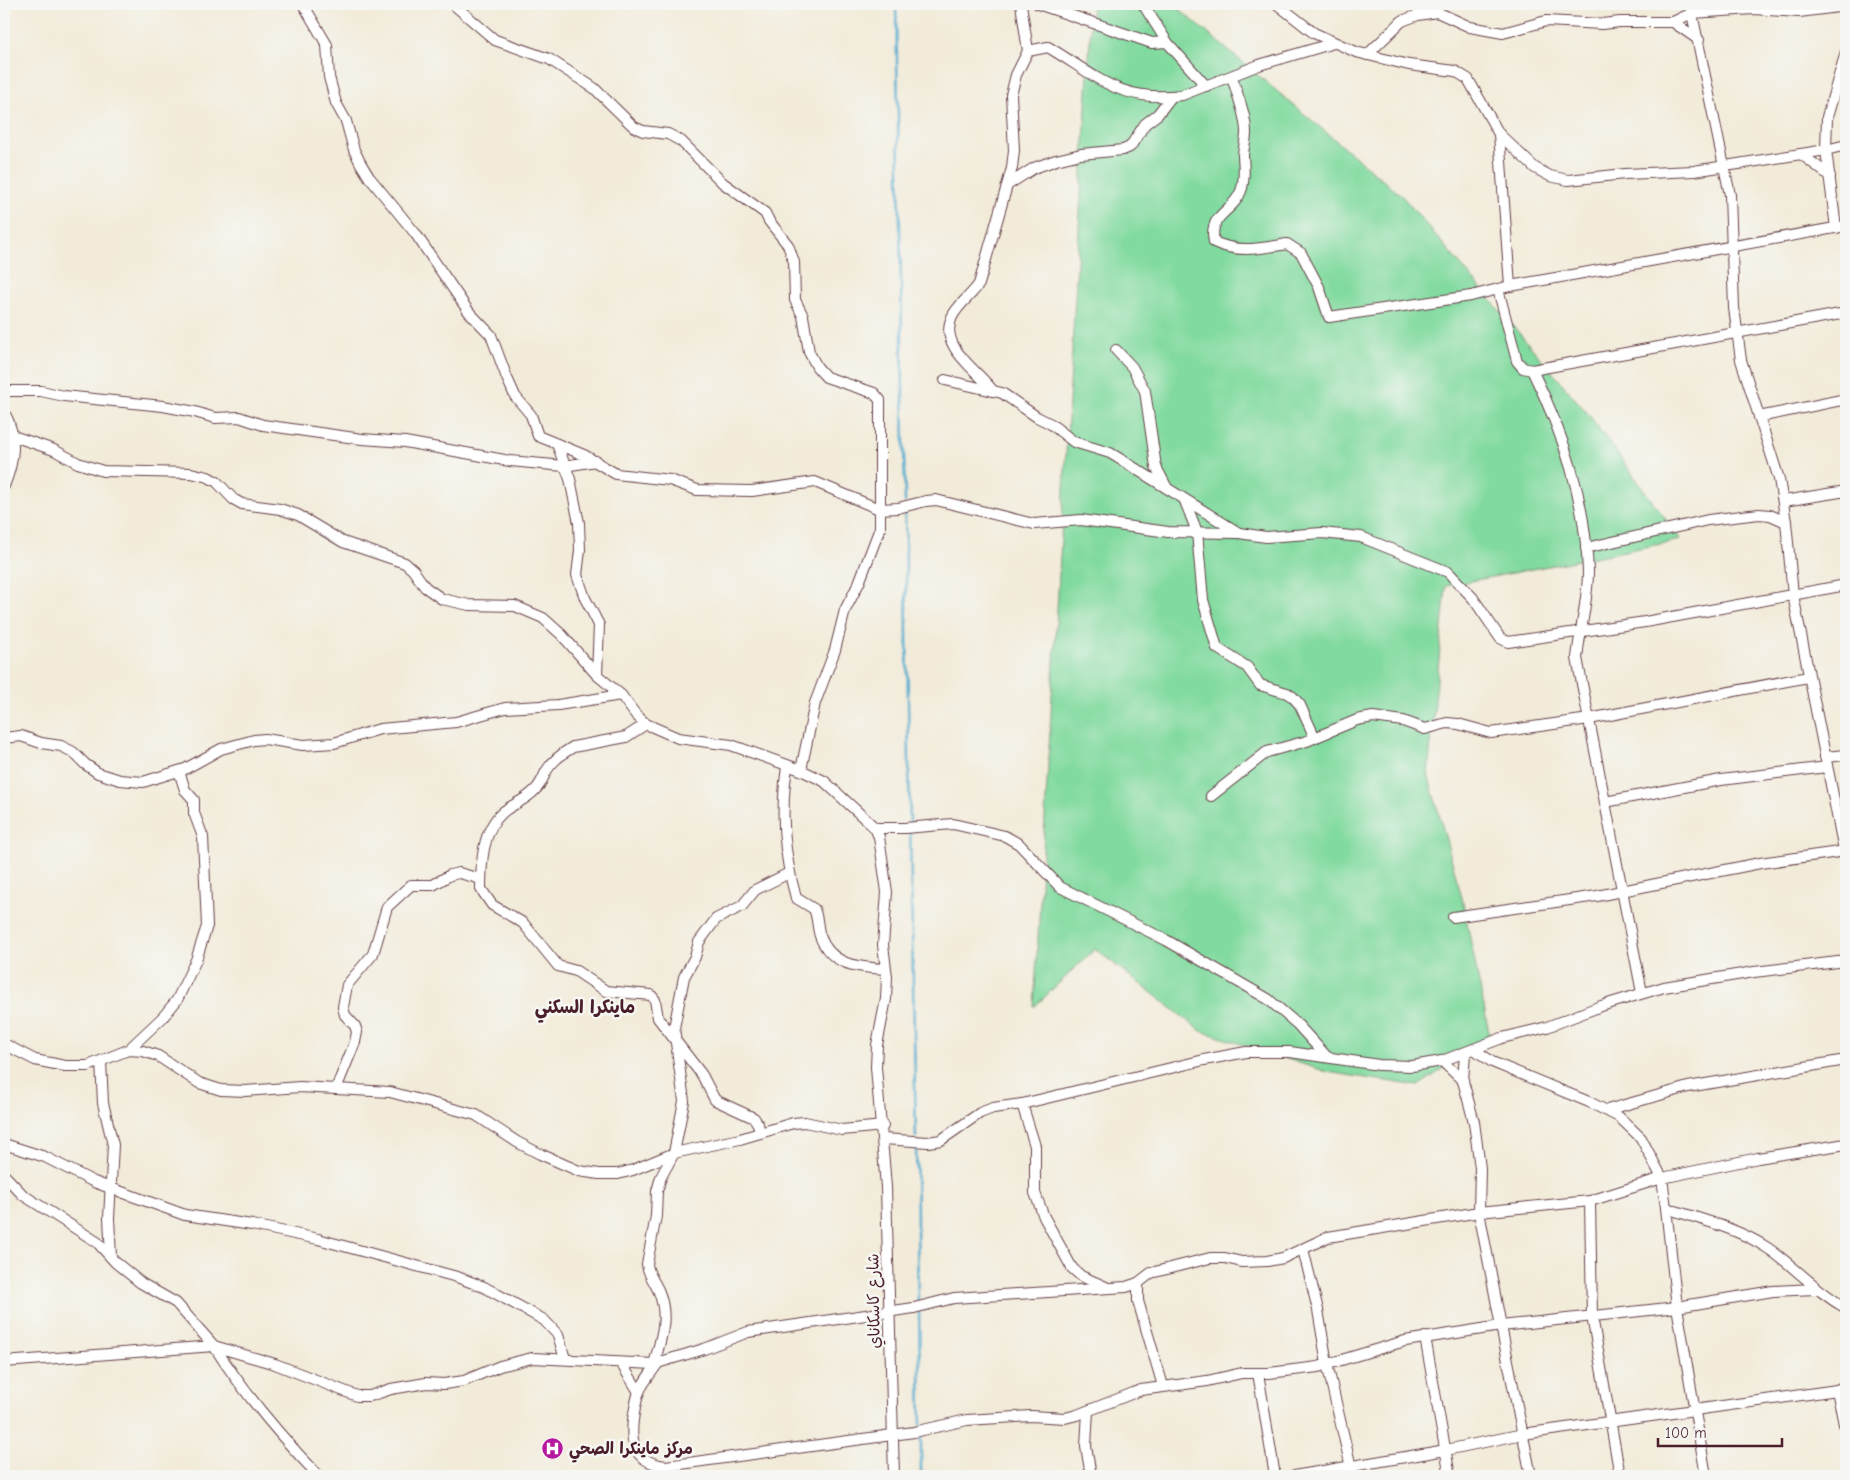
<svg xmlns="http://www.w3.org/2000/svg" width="1850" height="1480" font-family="'Comic Neue','Playpen Sans Arabic',sans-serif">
<rect width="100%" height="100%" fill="#f6f6f2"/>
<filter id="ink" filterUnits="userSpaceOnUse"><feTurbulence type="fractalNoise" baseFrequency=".02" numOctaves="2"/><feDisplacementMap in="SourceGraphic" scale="10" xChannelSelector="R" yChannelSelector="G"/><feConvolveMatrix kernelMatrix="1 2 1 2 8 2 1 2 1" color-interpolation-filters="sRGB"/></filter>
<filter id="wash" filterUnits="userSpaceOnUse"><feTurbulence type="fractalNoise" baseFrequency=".0096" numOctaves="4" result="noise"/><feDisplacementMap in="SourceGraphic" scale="20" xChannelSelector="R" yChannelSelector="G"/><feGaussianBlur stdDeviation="1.12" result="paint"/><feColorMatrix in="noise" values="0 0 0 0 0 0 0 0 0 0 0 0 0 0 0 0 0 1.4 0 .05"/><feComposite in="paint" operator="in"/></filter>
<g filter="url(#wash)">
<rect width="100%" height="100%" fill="#f2ebd9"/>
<path fill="#81da9f" stroke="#667c65" d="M1092,4H1173L1402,196L1589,415L1681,540L1446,586L1428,774L1462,898L1490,1037L1418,1086L1327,1072L1201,1031L1095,949L1034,1007Z"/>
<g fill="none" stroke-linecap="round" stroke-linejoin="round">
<g stroke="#51abcf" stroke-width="2.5">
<path d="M896,4L905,502"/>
<path d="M905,510L910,825"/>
<path d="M910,830L916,1137"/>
<path d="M916,1143L918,1305"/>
<path d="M919,1310L921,1427"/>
<path d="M921,1433V1476"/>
</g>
</g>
</g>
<g filter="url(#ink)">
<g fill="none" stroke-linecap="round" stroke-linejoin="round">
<defs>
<g id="minor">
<path d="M303,4L327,45L329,77L336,103L346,121L354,150L361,164L369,177L415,233L469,312L491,335L507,378L515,396L531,415L538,436L584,455L616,474L670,480L697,490L752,491L815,482L879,509L898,508L926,501L936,500L1034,524L1081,520L1168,532L1239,533L1266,537L1322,533L1361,537L1448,572L1473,598L1500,638L1508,642L1645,622L1846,585"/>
<path d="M453,4L495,40L549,59L594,88L634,127L643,131L668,134L681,141L723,183L765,213L769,221L788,245L794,262L795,300L803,316L809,352L817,367L826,377L874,393L880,400V528L859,583L845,610L835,650L815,703L801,770"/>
<path d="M1021,4L1028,51"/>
<path d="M1038,4L1152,43L1167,42"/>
<path d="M1143,4L1167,42L1206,86"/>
<path d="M1277,4L1314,33L1356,52L1409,65L1455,71L1468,79L1499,134L1535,168L1550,176L1568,180L1625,174L1694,171L1826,150L1846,145"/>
<path d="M1690,4L1730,195L1734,308L1741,360L1779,479L1786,522L1793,595L1846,860"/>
<path d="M1673,22L1699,40"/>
<path d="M1367,55L1402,21L1418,15L1437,12L1470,27L1503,33L1546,21L1602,24L1620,22H1673L1692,13L1754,9L1799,12L1846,6"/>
<path d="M1232,77C1237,95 1246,114 1246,133C1246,141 1243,148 1243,156C1244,167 1245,181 1241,191C1233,213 1208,213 1214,242C1239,254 1261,248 1287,244L1301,253L1319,287L1329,317L1471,296L1510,286L1846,226"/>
<path d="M1499,134L1510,286"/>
<path d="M1801,154L1830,176"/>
<path d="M1009,184L1034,168L1056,160L1081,154L1123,150L1130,147L1145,124L1158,114L1171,97"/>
<path d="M1836,228L1826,150L1827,117L1846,52"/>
<path d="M1498,289L1517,361L1523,368L1532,370L1846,313"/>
<path d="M1116,350L1132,367L1145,391L1156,467L1167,488"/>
<path d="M1532,370C1564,435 1585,498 1588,571C1588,600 1580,629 1577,658L1642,993"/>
<path d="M945,380L1002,393L1037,417L1051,424L1074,442L1110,453L1120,459L1239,533"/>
<path d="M4,391H41L64,396L163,406L195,412L215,418L239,417L263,425L362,439L405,442L510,461L564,466L596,461"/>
<path d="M993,391C978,370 938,347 952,317C958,304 971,296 979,284L1012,168L1014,150L1011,95L1016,75L1028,51L1048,47C1097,76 1119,103 1182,95L1259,65L1334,43"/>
<path d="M4,412C18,437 14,461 4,486"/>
<path d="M1759,417L1846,399"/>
<path d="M4,430L13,436L54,450L78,463L103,471L191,473L208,477L217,482L233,499L242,504L280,509L298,515L343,542L405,563L413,570L425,587L442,599L469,605L515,606L543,618L562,635L597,675L621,695L636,715L646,724L678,738L731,745L801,770L824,781L875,828L879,837L887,892L883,945L887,977L886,999L877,1045L876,1067L886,1187L894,1476"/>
<path d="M557,444L570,479L579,523L580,550L577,575L585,598L599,625L597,675"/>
<path d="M1185,501L1197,532L1203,600L1217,648L1247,667L1260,685L1287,693L1293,697L1300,705L1315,738"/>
<path d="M1784,501L1846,491"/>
<path d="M1586,548L1708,520L1759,514L1770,515L1786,522"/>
<path d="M646,724L626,737L573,747C563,753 553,760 547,770C543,777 541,785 535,790C526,800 513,804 503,812C482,830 481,864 481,889L492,905L523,923L558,966L576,971L606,991L651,995L655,1000L658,1018L702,1075L715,1100L754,1118L758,1124L760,1133"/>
<path d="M4,738L21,736L41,743L61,746L73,752L85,764L98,773L120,780L143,782L185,769L221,749L254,740L265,739L303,745L334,743L380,729L456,722L505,708L558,705L621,695"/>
<path d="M1825,757L1846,755"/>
<path d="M787,767C780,811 784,855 796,898L814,909C818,918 817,927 820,936C831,966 858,967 885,969"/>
<path d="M1211,796L1267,752L1307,741L1357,720L1373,717L1403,721L1425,729L1447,723L1458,724L1491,733L1589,719L1808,677"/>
<path d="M1605,802L1721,780L1827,767"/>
<path d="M875,828H905L953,824L1005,836L1019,844L1060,887L1166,940L1268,999L1297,1024L1327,1057"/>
<path d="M1453,917L1597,896L1760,863L1846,851"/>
<path d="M4,1044L35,1060L65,1066H88L128,1050L143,1051L158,1056L199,1083L221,1090L245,1091L300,1087L390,1092L476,1115L517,1142L540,1154L579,1171L599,1174H618L633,1170L674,1153L740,1139L793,1123L805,1122L842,1130L883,1126"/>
<path d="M1474,1049L1492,1062L1589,1102L1619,1117L1641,1138L1662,1178L1590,1201L1479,1212L1501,1326L1677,1307L1773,1291L1815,1289"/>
<path d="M128,1050L163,1017L177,1000L196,960L207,926L203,837L194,813V800L185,790L179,771"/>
<path d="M101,1061L103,1103L113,1145L109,1218L111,1257"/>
<path d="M1442,1061L1463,1081"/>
<path d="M336,1089L355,1042L357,1032L355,1026L345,1015L343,1007L347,985L373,954L387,907L411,885H433L450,875L459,873L481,879"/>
<path d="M1022,1104L1035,1146V1193L1044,1217L1072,1268L1081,1276L1106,1287"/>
<path d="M1607,1110L1688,1087L1846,1060"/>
<path d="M883,1139L928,1142L941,1140L980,1113L993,1108L1022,1104L1204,1060L1246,1052H1290L1379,1065L1412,1066L1442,1061L1502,1038L1547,1027L1601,1006L1664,987L1754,972L1846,961"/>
<path d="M4,1144L45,1157L94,1182L185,1215L252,1225L318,1239L457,1277L484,1287L544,1320L558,1335L565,1359"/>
<path d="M4,1175L23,1195L97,1242L115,1262L141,1283L176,1303L214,1346L275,1364L357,1396H370L391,1389L426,1383L444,1384L464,1381L500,1366L532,1358L654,1364L704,1349L748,1332L914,1308L954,1298L1126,1287L1138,1283L1151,1273L1210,1258H1225L1242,1262L1267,1261L1283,1258L1328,1237L1479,1212L1480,1168L1474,1122L1463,1081L1465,1053"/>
<path d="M1590,1201L1592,1316L1620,1476"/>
<path d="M1666,1208L1662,1178L1758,1158L1846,1144"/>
<path d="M1303,1249L1318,1310L1327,1364L1353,1476"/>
<path d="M1138,1283V1301L1163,1386"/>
<path d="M1425,1337L1450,1476"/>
<path d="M4,1362L214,1346C244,1393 280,1436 319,1476"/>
<path d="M621,1363L639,1392"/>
<path d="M658,1363C652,1372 643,1382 639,1392C637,1397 636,1403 635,1408C629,1437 630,1462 666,1466L914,1432L967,1420L1031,1416L1065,1418L1077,1415L1141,1390L1207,1381L1242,1373H1269L1318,1367L1405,1341L1501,1326L1531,1476"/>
<path d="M654,1364C661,1338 669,1318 659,1292C655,1282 648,1275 647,1264L656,1216L657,1191L661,1177L674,1153L684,1101L674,1028L684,977L695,957L699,942L716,919L742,906L755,890L789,873"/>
<path d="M1258,1373L1275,1476"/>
<path d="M1837,1390L1846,1434"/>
<path d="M1088,1411L1086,1446L1091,1476"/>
<path d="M1294,1476L1446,1450L1523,1434L1837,1390L1846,1385"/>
<path d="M1706,1476L1677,1307L1666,1208C1699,1219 1737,1228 1766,1247C1795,1266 1815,1291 1846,1308"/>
</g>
</defs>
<use href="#minor" stroke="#633e45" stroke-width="12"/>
<use href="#minor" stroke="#fff" stroke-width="10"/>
</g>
</g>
<defs>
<symbol id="hospital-disc" viewBox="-11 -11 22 22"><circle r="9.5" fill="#b5179e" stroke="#f6f6f2"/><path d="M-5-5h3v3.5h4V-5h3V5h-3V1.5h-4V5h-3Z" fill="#fff"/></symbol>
</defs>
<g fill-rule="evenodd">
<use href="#hospital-disc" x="540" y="1436" width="25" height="25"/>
</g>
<g text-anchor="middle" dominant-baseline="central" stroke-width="5" stroke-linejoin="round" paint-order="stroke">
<g font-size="16" fill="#4a1f2b" stroke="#f6f6f2">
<text transform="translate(874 1301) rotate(-91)">شارع كاسكاناي</text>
</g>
<g font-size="16" font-weight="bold" fill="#4a1f2b" stroke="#f6f6f2" text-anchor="start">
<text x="569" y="1449">مركز ماينكرا الصحي</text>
</g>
<g font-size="18" font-weight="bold" fill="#4a1f2b" stroke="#f6f6f2">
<text x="585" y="1007">ماينكرا السكني</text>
</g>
</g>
<rect width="1850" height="1480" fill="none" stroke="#f6f6f2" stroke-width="20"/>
<path d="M1658 1438v8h124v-8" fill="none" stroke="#4a1f2b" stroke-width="2.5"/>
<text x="1665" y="1438" font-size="15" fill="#4a1f2b" stroke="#f6f6f2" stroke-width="4" paint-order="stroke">100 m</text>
</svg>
